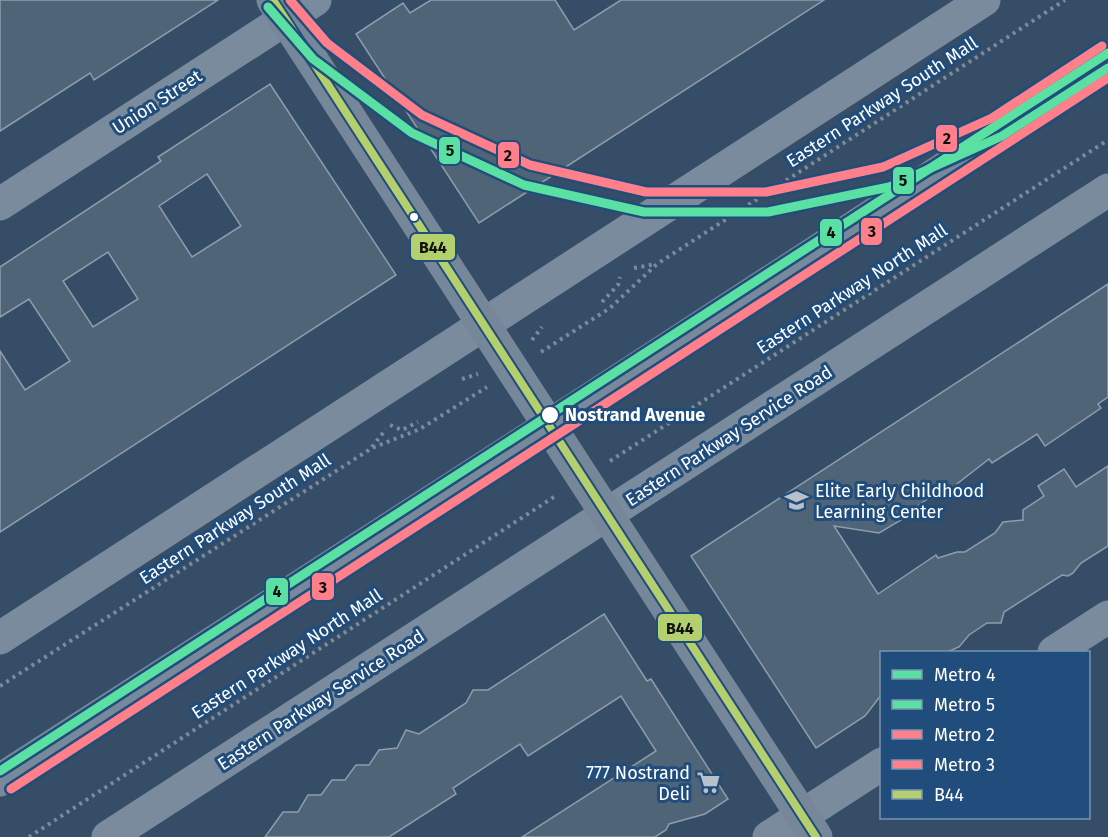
<svg xmlns="http://www.w3.org/2000/svg" width="1108" height="837" font-family="'Fira Sans',sans-serif">
<rect width="100%" height="100%" fill="#354d66"/>
<g fill="#506478" stroke="#8d9dac" stroke-width="1.5" fill-rule="evenodd">
<path d="M0,0H218L94,80L90,73L0,131Z"/>
<path d="M431,0H555L574,30L621,0H824L479,223L356,34L403,3L410,13Z"/>
<path d="M270,84L396,275L0,532V351L25,390L70,361L29,299L0,317V267L161,161L158,157ZM207,174L241,226L192,257L159,206ZM108,252L138,299L93,327L63,281Z"/>
<path d="M1108,284V397L1098,404L1101,408L1045,446L1037,434L992,463L989,459L949,490L943,493L937,492L902,517L901,520L879,533L834,526L878,594L936,555L938,558L957,552H965L995,533L1003,522L1023,520V510L1044,496L1038,486L1064,469L1076,487L1108,466V546L1081,563L1073,573L1068,576L1062,575L1004,612L1001,623H987L969,635L959,647L947,652H882V694L865,716L816,748L691,556Z"/>
<path d="M604,614L647,681L651,679L728,799L705,814L669,824L666,830L655,837H522L656,751L621,696L528,756L520,744L453,788L456,794L389,837H265L283,812H298L308,795H321L332,780H345L356,765H369L379,750L397,748L406,730L419,734L466,703L473,690H488Z"/>
</g>
<g fill="none" stroke-linecap="round" stroke-linejoin="round">
<g stroke="#798b9d" stroke-width="4" stroke-dasharray="3 4.5" stroke-linecap="butt">
<path d="M634,268L656,264"/>
<path d="M602,302L618,285L620,277"/>
<path d="M532,340L542,327"/>
<path d="M541,352L610,308L657,264L1065,0"/>
<path d="M462,379L478,374"/>
<path d="M390,425L402,430L418,422"/>
<path d="M372,447L386,429"/>
<path d="M610,461L1108,140"/>
<path d="M0,686L372,448L420,429L487,387"/>
<path d="M29,837L557,495"/>
</g>
<g stroke="#798b9d" stroke-width="33">
<path d="M0,204L315,0"/>
<path d="M0,638L984,0"/>
<path d="M1054,652L1108,617"/>
<path d="M108,837L1108,190"/>
<path d="M769,837L882,764"/>
</g>
<path stroke="#768799" stroke-width="33" d="M273,0L816,837"/>
<path stroke="#78899c" stroke-width="33" d="M0,780L550,425L1108,62"/>
<defs>
<path id="bus-1" d="M273,0L816,837"/>
</defs>
<use href="#bus-1" stroke="#204d7b" stroke-width="12"/>
<use href="#bus-1" stroke="#b4d06e" stroke-width="8"/>
<defs>
<path id="metro-1" d="M0,771L1108,53"/>
<path id="metro-2" d="M268,7L313,59L412,133L524,185L644,212H768L889,187L1002,136L1108,68"/>
<path id="metro-3" d="M290,0L327,43L422,115L530,165L646,192H766L883,167L992,118L1102,46"/>
<path id="metro-4" d="M11,789L1108,78"/>
</defs>
<use href="#metro-1" stroke="#204d7b" stroke-width="14"/>
<use href="#metro-2" stroke="#204d7b" stroke-width="14"/>
<use href="#metro-3" stroke="#204d7b" stroke-width="14"/>
<use href="#metro-4" stroke="#204d7b" stroke-width="14"/>
<use href="#metro-1" stroke="#5ae0a2" stroke-width="9"/>
<use href="#metro-2" stroke="#5ae0a2" stroke-width="9"/>
<use href="#metro-3" stroke="#ff808b" stroke-width="9"/>
<use href="#metro-4" stroke="#ff808b" stroke-width="9"/>
</g>
<defs>
<symbol id="school-bare" viewBox="-9 -9 18 18"><path d="M0-5L7-2L0 1L-7-2ZM-4 1L0 2.5L4 1V4Q0 6-4 4Z" fill="#b8c1c9" stroke="#204d7b" stroke-width="2.5" paint-order="stroke"/></symbol>
<symbol id="supermarket-bare" viewBox="-9 -9 18 18"><path d="M-6-5.5h2.5l.6 2H6L4.5 2H-2.5L-4.4-4H-6ZM-1.5 3.2a1.3 1.3 0 1 0 .1 0ZM3 3.2a1.3 1.3 0 1 0 .1 0Z" fill="#b8c1c9" stroke="#204d7b" stroke-width="2.5" paint-order="stroke"/></symbol>
</defs>
<g fill-rule="evenodd">
<use href="#school-bare" x="780" y="484" width="33" height="33"/>
<use href="#supermarket-bare" x="692" y="766" width="33" height="33"/>
</g>
<g fill="#fff" stroke="#204d7b" stroke-width="2">
<circle cx="414" cy="217" r="5"/>
<circle cx="550" cy="415" r="9"/>
</g>
<g text-anchor="middle" dominant-baseline="central" stroke-width="6" stroke-linejoin="round" paint-order="stroke">
<g font-size="18" fill="#fff" stroke="#204d7b">
<text transform="translate(157 102) rotate(-33)">Union Street</text>
<text transform="translate(882 102) rotate(-33)">Eastern Parkway South Mall</text>
<text transform="translate(852 289) rotate(-33)">Eastern Parkway North Mall</text>
<text transform="translate(729 436) rotate(-33)">Eastern Parkway Service Road</text>
<text transform="translate(235 519) rotate(-33)">Eastern Parkway South Mall</text>
<text transform="translate(287 654) rotate(-33)">Eastern Parkway North Mall</text>
<text transform="translate(321 700) rotate(-33)">Eastern Parkway Service Road</text>
</g>
<g font-size="18" font-weight="bold" fill="#fff" stroke="#204d7b" text-anchor="start">
<text x="565" y="415">Nostrand Avenue</text>
</g>
<g font-size="18" fill="#fff" stroke="#204d7b" text-anchor="start">
<text x="815" y="491">Elite Early Childhood<tspan x="815" dy="21">Learning Center</tspan></text>
<text x="690" y="773" text-anchor="end">777 Nostrand<tspan x="690" dy="21">Deli</tspan></text>
</g>
</g>
<g stroke="#204d7b" stroke-width="2">
<rect x="935" y="124" width="23" height="29" rx="6" fill="#ff808b"/>
<rect x="438" y="136" width="23" height="29" rx="6" fill="#5ae0a2"/>
<rect x="497" y="141" width="23" height="28" rx="6" fill="#ff808b"/>
<rect x="892" y="166" width="23" height="29" rx="6" fill="#5ae0a2"/>
<rect x="860" y="217" width="23" height="29" rx="6" fill="#ff808b"/>
<rect x="819" y="218" width="24" height="29" rx="6" fill="#5ae0a2"/>
<rect x="410" y="233" width="46" height="28" rx="6" fill="#b4d06e"/>
<rect x="311" y="572" width="24" height="29" rx="6" fill="#ff808b"/>
<rect x="265" y="577" width="24" height="29" rx="6" fill="#5ae0a2"/>
<rect x="657" y="613" width="46" height="29" rx="6" fill="#b4d06e"/>
</g>
<g font-size="16" text-anchor="middle" font-weight="bold" fill="#111">
<text x="947" y="144">2</text>
<text x="450" y="156">5</text>
<text x="508" y="161">2</text>
<text x="903" y="186">5</text>
<text x="872" y="237">3</text>
<text x="831" y="238">4</text>
<text x="433" y="253">B44</text>
<text x="323" y="593">3</text>
<text x="277" y="597">4</text>
<text x="680" y="634">B44</text>
</g>
<rect x="880" y="651" width="210" height="168" fill="#204d7b" stroke="#7994b0" stroke-width="1.5"/>
<rect x="892" y="670" width="30" height="9" fill="#5ae0a2" stroke="#7994b0" stroke-width="1.5"/>
<text x="934" y="681" font-size="18" fill="#ffffff">Metro 4</text>
<rect x="892" y="700" width="30" height="9" fill="#5ae0a2" stroke="#7994b0" stroke-width="1.5"/>
<text x="934" y="711" font-size="18" fill="#ffffff">Metro 5</text>
<rect x="892" y="730" width="30" height="9" fill="#ff808b" stroke="#7994b0" stroke-width="1.5"/>
<text x="934" y="741" font-size="18" fill="#ffffff">Metro 2</text>
<rect x="892" y="760" width="30" height="9" fill="#ff808b" stroke="#7994b0" stroke-width="1.5"/>
<text x="934" y="771" font-size="18" fill="#ffffff">Metro 3</text>
<rect x="892" y="790" width="30" height="9" fill="#b4d06e" stroke="#7994b0" stroke-width="1.5"/>
<text x="934" y="801" font-size="18" fill="#ffffff">B44</text>
</svg>
